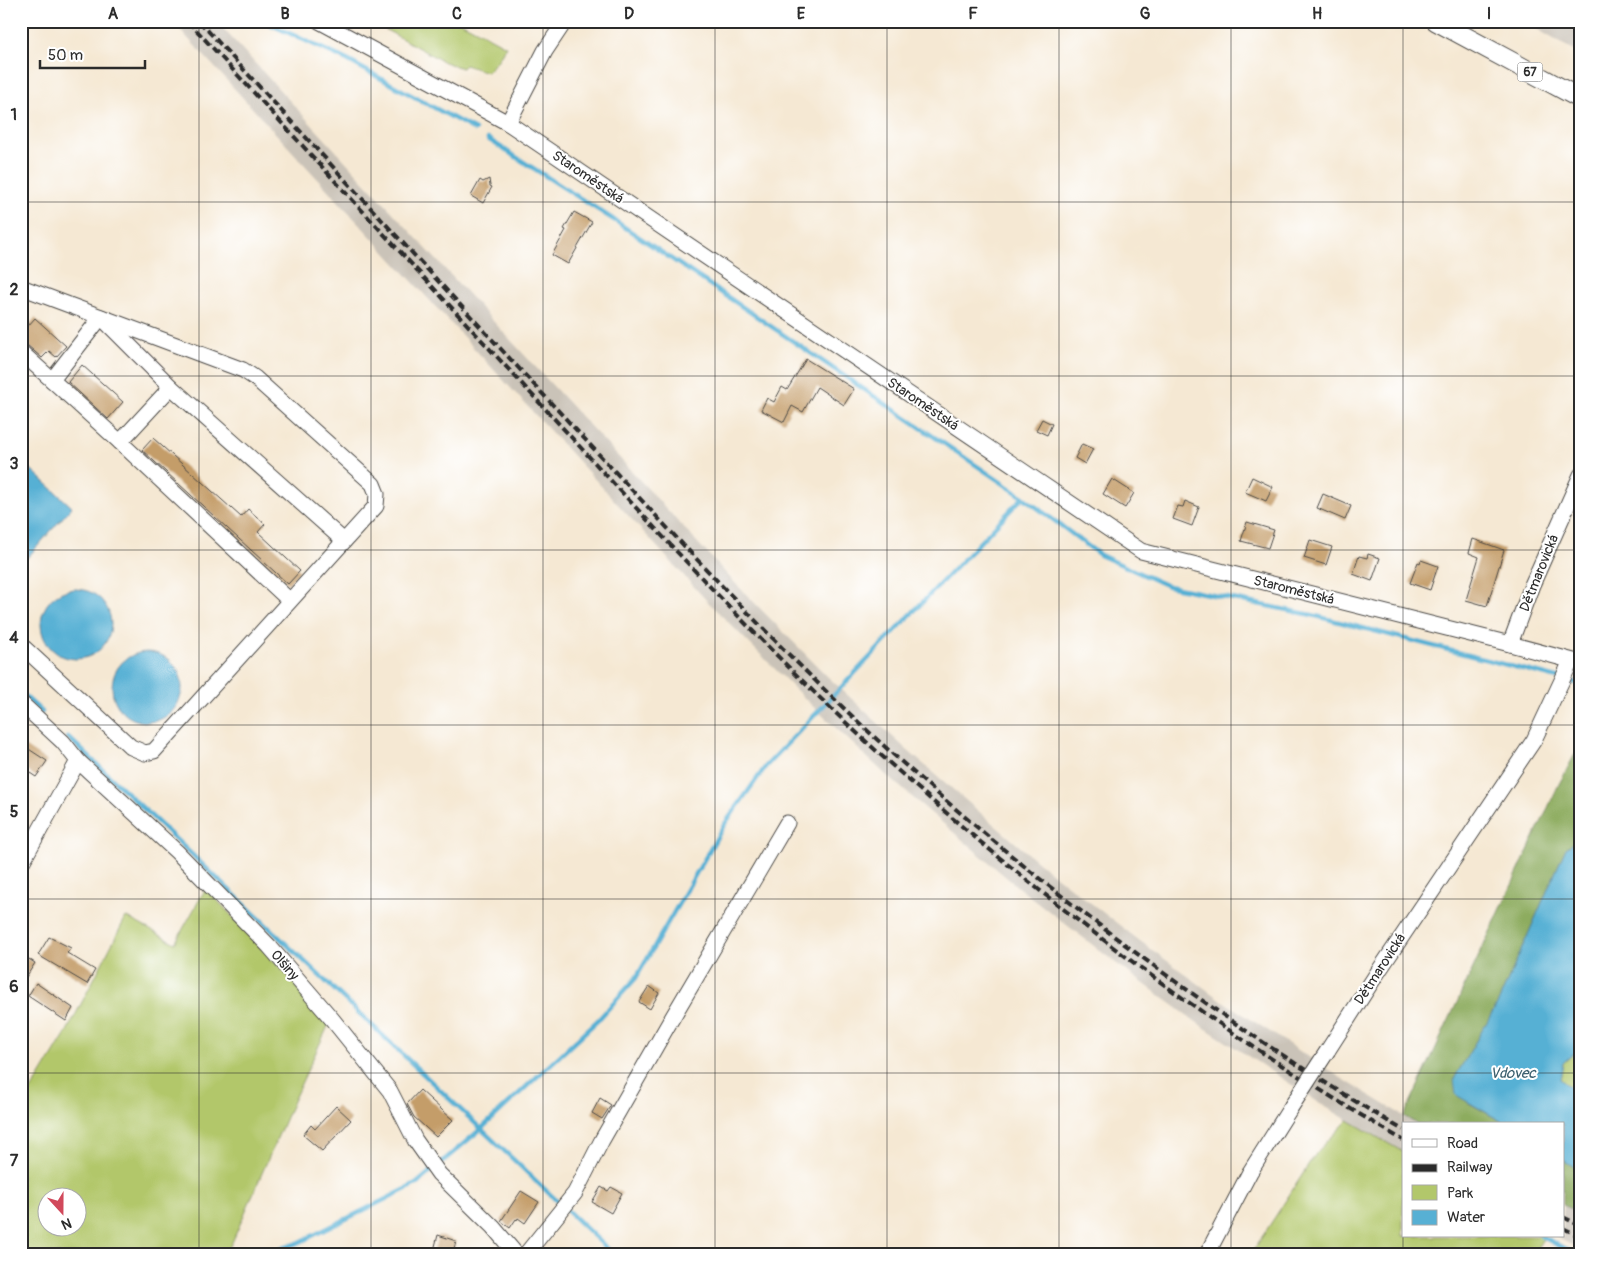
<svg xmlns="http://www.w3.org/2000/svg" width="1602" height="1275" font-family="Pangolin,sans-serif">
<rect width="100%" height="100%" fill="#fff"/>
<filter id="ink" filterUnits="userSpaceOnUse"><feTurbulence type="fractalNoise" baseFrequency=".02" numOctaves="2"/><feDisplacementMap in="SourceGraphic" scale="10" xChannelSelector="R" yChannelSelector="G"/><feConvolveMatrix kernelMatrix="1 2 1 2 8 2 1 2 1" color-interpolation-filters="sRGB"/></filter>
<filter id="wash" filterUnits="userSpaceOnUse"><feTurbulence type="fractalNoise" baseFrequency=".0096" numOctaves="4" result="noise"/><feDisplacementMap in="SourceGraphic" scale="20" xChannelSelector="R" yChannelSelector="G"/><feGaussianBlur stdDeviation="1.12" result="paint"/><feColorMatrix in="noise" values="0 0 0 0 0 0 0 0 0 0 0 0 0 0 0 0 0 1.4 0 .05"/><feComposite in="paint" operator="in"/></filter>
<g filter="url(#wash)">
<rect width="100%" height="100%" fill="#f5e8d3"/>
<g fill="#cac3b8">
<path d="M172,21H216L733,581L827,676L907,750L1039,863L1140,941L1218,998L1341,1078L1417,1124H1403V1153L1324,1106L1199,1024L1121,967L1019,888L885,774L805,699L709,603Z"/>
<path d="M1523,21H1581V55Z"/>
<path d="M1563,1205L1581,1214V1250L1554,1236H1563Z"/>
</g>
<g fill="#b2c76b" stroke="#6e794b" fill-rule="evenodd">
<path d="M370,21H459L506,46L498,60L487,72L465,65L462,68L444,62Z"/>
<path d="M206,888L330,1022L294,1099L231,1245L226,1250L220,1254H21V1107L66,1033L126,917L175,943ZM48,1198H78V1228H48Z"/>
<path d="M1581,1047V1096L1560,1079L1563,1063Z"/>
<path d="M1348,1120L1403,1152V1236H1545L1533,1254H1251L1317,1152Z"/>
</g>
<g fill="#8dac5f" stroke="#5c6c45">
<path d="M1581,743V837L1566,848L1498,1003L1454,1079L1467,1102L1506,1124H1417L1404,1116L1559,784Z"/>
<path d="M1563,1160L1581,1171V1214L1563,1205Z"/>
</g>
<g fill="#57b0d4" stroke="#416e80">
<path d="M21,460L72,507L21,565Z"/>
<circle cx="76" cy="624" r="35"/>
<circle cx="147" cy="687" r="35"/>
<path d="M1581,837V1047L1563,1063L1560,1079L1581,1096V1171L1563,1160V1124H1506L1456,1095L1454,1079L1498,1003L1566,848Z"/>
</g>
<g fill="none" stroke-linecap="round" stroke-linejoin="round">
<g stroke="#57b0d4" stroke-width="4.5">
<path d="M263,21L347,60L475,130"/>
<path d="M488,139L614,220L1023,497L1100,555L1168,586L1312,615L1581,684"/>
<path d="M21,693L42,712"/>
<path d="M68,737L613,1254"/>
<path d="M1541,1236L1575,1254"/>
<path d="M266,1254L300,1242L416,1184L481,1129L598,1020L636,978L724,825L766,766L1023,497"/>
</g>
</g>
<g id="blocks">
<g fill="#c49d69">
<path d="M489,179L490,186L492,187L483,203L471,196L480,180L483,182Z"/>
<path d="M574,212L592,222L568,264L552,255L566,230L564,229Z"/>
<path d="M35,318L66,346L56,357L49,351L42,358L27,345L21,343V334Z"/>
<path d="M806,359L854,389L844,405L817,387L803,412L792,406L784,422L761,410L767,398L774,402L782,387L787,390Z"/>
<path d="M82,365L123,402L108,419L68,382Z"/>
<path d="M1042,419L1052,424L1047,435L1036,430Z"/>
<path d="M153,438L241,517L248,509L265,524L258,532L300,571L288,584L142,450Z"/>
<path d="M1082,444L1093,449L1085,464L1075,458Z"/>
<path d="M1252,477L1273,487L1266,501L1245,492Z"/>
<path d="M1112,479L1134,493L1125,508L1103,494Z"/>
<path d="M1323,494L1351,506L1345,520L1317,508Z"/>
<path d="M1185,501L1199,507L1192,526L1173,519L1178,506L1183,507Z"/>
<path d="M1247,522L1274,530L1268,548L1241,541Z"/>
<path d="M1473,539L1504,550L1487,606L1466,600L1479,557L1469,553Z"/>
<path d="M1310,540L1332,547L1326,565L1304,558Z"/>
<path d="M1368,554L1380,558L1372,581L1353,574L1359,556L1367,558Z"/>
<path d="M1421,560L1438,566L1430,590L1410,583L1418,562L1420,563Z"/>
<path d="M21,744L47,761L36,777L21,767Z"/>
<path d="M49,937L71,948L67,953L95,970L87,984L38,955Z"/>
<path d="M21,954L35,963L21,985Z"/>
<path d="M36,983L73,1008L66,1021L28,996Z"/>
<path d="M649,986L659,993L650,1009L639,1002Z"/>
<path d="M420,1090L453,1120L436,1137L414,1117L407,1104Z"/>
<path d="M600,1098L611,1105L602,1119L592,1113Z"/>
<path d="M336,1106L351,1120L322,1151L303,1135L311,1125L315,1129Z"/>
<path d="M601,1187L608,1191L611,1187L622,1193L611,1213L592,1202Z"/>
<path d="M521,1191L539,1202L525,1223L518,1218L517,1220L516,1219L510,1228L501,1221Z"/>
<path d="M438,1235L456,1241L453,1254H433Z"/>
</g>
</g>
</g>
<g filter="url(#ink)">
<use href="#blocks" fill-opacity="0" stroke="#494744" stroke-width="1"/>
<g fill="none" stroke-linecap="round" stroke-linejoin="round">
<defs>
<g id="minor">
<path d="M319,21L508,123L1141,551L1510,644L1581,663"/>
<path d="M508,123L545,51L565,21"/>
<path d="M21,287L243,370L255,378L373,484L377,494L376,506L154,751L145,753L131,747L21,645"/>
<path d="M106,322L171,387L344,541"/>
<path d="M21,352L120,442L289,600"/>
<path d="M52,380L101,317"/>
<path d="M120,442L171,387"/>
<path d="M1510,644L1532,585L1581,475"/>
<path d="M21,703L63,742L78,761L177,852L269,946L332,1019L390,1091L415,1140L439,1174L493,1227L516,1254"/>
<path d="M21,864L78,761"/>
<path d="M1328,1050L1378,972L1534,740L1571,661"/>
<path d="M526,1254L575,1193L602,1140L668,1025L787,823"/>
<path d="M1207,1254L1250,1172L1291,1107"/>
</g>
<path id="major" d="M1436,21L1581,99"/>
</defs>
<use href="#minor" stroke="#494744" stroke-width="17"/>
<use href="#major" stroke="#494744" stroke-width="21"/>
<use href="#minor" stroke="#fff" stroke-width="15"/>
<use href="#major" stroke="#fff" stroke-width="19"/>
<g stroke="#2b2b2b" stroke-width="4" stroke-dasharray="8 4" stroke-linecap="butt">
<path d="M188,21C312,156 436,291 561,426C668,543 775,660 893,766C1050,907 1221,1034 1403,1140"/>
<path d="M199,21C326,159 452,297 580,434C685,547 789,661 904,764C1058,901 1225,1025 1403,1130"/>
<path d="M1563,1217L1581,1226"/>
<path d="M1563,1228L1581,1237"/>
</g>
<defs>
<path id="minor-bridge" d="M1291,1107L1328,1050"/>
</defs>
<use href="#minor-bridge" stroke="#494744" stroke-width="17" stroke-linecap="butt"/>
<use href="#minor-bridge" stroke="#fff" stroke-width="15"/>
</g>
</g>
<path fill="none" stroke="#2b2b2b" stroke-width="1" stroke-opacity="0.55" d="M199,21V1254M371,21V1254M543,21V1254M715,21V1254M887,21V1254M1059,21V1254M1231,21V1254M1403,21V1254M21,202H1581M21,376H1581M21,550H1581M21,725H1581M21,899H1581M21,1073H1581"/>
<g text-anchor="middle" dominant-baseline="central" stroke-width="4" stroke-linejoin="round" paint-order="stroke">
<rect fill="#fff" stroke="#6b6b6b" stroke-width="1" x="1517.5" y="62.5" width="25" height="19" rx="4"/>
<g font-size="12" font-weight="bold" fill="#2b2b2b">
<text x="1530" y="72">67</text>
</g>
<g font-size="14" fill="#2b2b2b" stroke="#fff">
<text transform="translate(588 177) rotate(34)">Staroměstská</text>
<text transform="translate(923 404) rotate(34)">Staroměstská</text>
<text transform="translate(1539 573) rotate(-68)">Dětmarovická</text>
<text transform="translate(1294 590) rotate(14)">Staroměstská</text>
<text transform="translate(285 965) rotate(49)">Olšiny</text>
<text transform="translate(1380 969) rotate(-57)">Dětmarovická</text>
</g>
<g font-size="15" font-style="italic" fill="#3d606f" stroke="#fff">
<text x="1513" y="1073">Vdovec</text>
</g>
</g>
<rect width="1602" height="1275" fill="none" stroke="#fff" stroke-width="55"/>
<rect x="1402" y="1122" width="162" height="115" fill="#ffffff" stroke="#aaaaaa"/>
<rect x="1412" y="1139" width="25" height="8" fill="#ffffff" stroke="#aaaaaa"/>
<text x="1447" y="1148" font-size="15" fill="#2b2b2b">Road</text>
<rect x="1412" y="1164" width="25" height="8" fill="#2b2b2b" stroke="#aaaaaa"/>
<text x="1447" y="1172" font-size="15" fill="#2b2b2b">Railway</text>
<rect x="1412" y="1185" width="25" height="15" fill="#b2c76b" stroke="#aaaaaa"/>
<text x="1447" y="1198" font-size="15" fill="#2b2b2b">Park</text>
<rect x="1412" y="1210" width="25" height="15" fill="#57b0d4" stroke="#aaaaaa"/>
<text x="1447" y="1222" font-size="15" fill="#2b2b2b">Water</text>
<g transform="translate(62 1212) rotate(159)"><circle r="24" fill="#ffffff" stroke="#aaaaaa"/>
<path d="M0-4L9 19L0 12L-9 19Z" fill="#d1495b"/>
<text y="-8" font-size="14" font-weight="bold" text-anchor="middle" fill="#2b2b2b">N</text>
</g>
<path d="M40 60v8h105v-8" fill="none" stroke="#2b2b2b" stroke-width="2.5"/>
<text x="48" y="60" font-size="15" fill="#2b2b2b" stroke="#ffffff" stroke-width="4" paint-order="stroke">50 m</text>
<rect x="28" y="28" width="1546" height="1220" fill="none" stroke="#2b2b2b" stroke-width="2"/>
<g font-size="16" text-anchor="middle" font-weight="bold" fill="#2b2b2b">
<text x="113" y="19">A</text>
<text x="285" y="19">B</text>
<text x="457" y="19">C</text>
<text x="629" y="19">D</text>
<text x="801" y="19">E</text>
<text x="973" y="19">F</text>
<text x="1145" y="19">G</text>
<text x="1317" y="19">H</text>
<text x="1489" y="19">I</text>
<text x="14" y="120">1</text>
<text x="14" y="295">2</text>
<text x="14" y="469">3</text>
<text x="14" y="643">4</text>
<text x="14" y="817">5</text>
<text x="14" y="992">6</text>
<text x="14" y="1166">7</text>
</g>
</svg>
